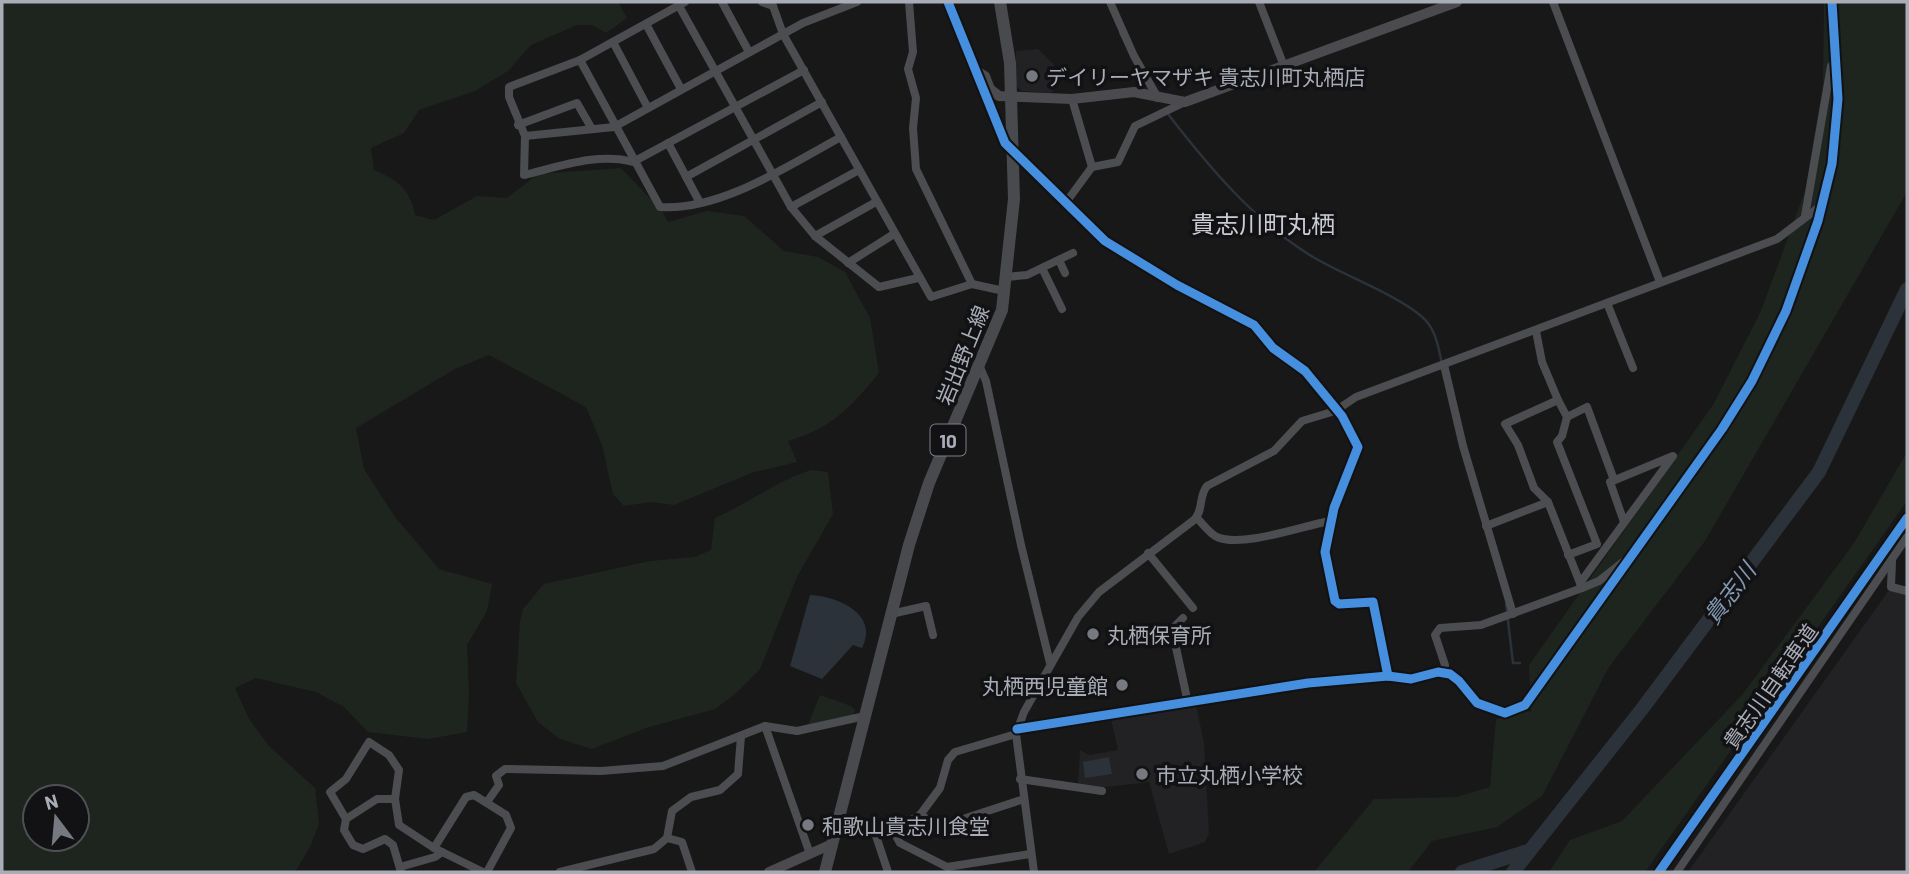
<svg xmlns="http://www.w3.org/2000/svg" width="1909" height="874" font-family="Barlow,'Noto Sans JP',sans-serif">
<rect width="100%" height="100%" fill="#181818"/>
<g fill="#222224">
<path d="M1038,49L1053,64L1058,77L1052,93L1022,91L1016,86V51Z"/>
<path d="M1889,590L1907,594V872H1688Z"/>
<path d="M1196,705L1204,743L1209,833L1205,842L1169,854L1149,782L1098,788L1078,785L1080,750L1089,755L1118,750L1111,719Z"/>
</g>
<g fill="#1e251f" fill-rule="evenodd">
<path d="M2,2H618L627,18L606,33L592,25H577L531,45L508,71L475,91L419,110L404,133L371,148L374,170C398,180 410,189 415,215L434,220L477,196L507,198L538,174L621,168L662,211L668,222L707,211L744,216L784,251L818,257L845,272L870,318L879,373C850,408 832,428 788,441L797,462L754,472L674,505L650,502L624,506L613,494L602,445L586,407L489,355L455,369L356,428L364,469L395,517L439,569L492,584L487,611L467,645L469,695L467,732L428,739L368,732L344,707L316,692L256,678L235,688L249,719L269,746L315,788L319,824L310,847L295,872H2ZM35,797H77V839H35Z"/>
<path d="M1824,2H1907V192L1705,541L1609,667L1542,796L1497,827L1432,841L1408,872H1314L1374,799L1456,797L1490,787L1496,719L1531,711L1529,665L1713,405L1761,311L1805,191L1823,84Z"/>
<path d="M1907,452V501L1645,872H1549L1570,840L1622,821L1742,695L1854,543Z"/>
<path d="M811,470L828,472L833,514L797,577L760,669L734,695L715,709L646,728L592,749L560,739L538,722L516,683L520,622L523,609L544,584L650,561L695,557L711,550L715,518C749,503 776,481 811,470Z"/>
<path d="M820,695L851,706L855,710L853,715L808,725Z"/>
</g>
<g fill="#2b3239">
<path d="M810,595C838,596 880,615 862,648L853,645L822,679L790,666Z"/>
<path d="M1109,757L1112,774L1085,778L1083,762Z"/>
</g>
<g fill="none" stroke-linecap="round" stroke-linejoin="round">
<g stroke="#2b3239" stroke-width="2.5">
<path d="M1120,33L1149,89"/>
<path d="M1168,114C1209,167 1255,222 1313,257C1343,275 1397,295 1421,316C1436,328 1438,346 1442,364"/>
<path d="M1506,604L1513,663H1520"/>
</g>
<g stroke="#2b3239" stroke-width="14">
<path d="M1462,872L1528,851"/>
<path d="M1513,872L1642,709L1819,472L1907,289"/>
</g>
<g stroke="#4c4d51" stroke-width="8">
<path d="M685,2L580,60L509,87V97L525,136L524,175C558,167 599,152 633,162L804,70"/>
<path d="M722,2L749,52"/>
<path d="M762,2L773,6"/>
<path d="M909,2L913,52L908,69L916,98L913,128L916,169L972,284"/>
<path d="M948,2L1005,143L1105,241L1177,285L1254,325L1273,348L1305,371L1342,416L1358,447L1334,508L1325,552L1335,601L1339,604L1373,602L1388,676"/>
<path d="M1110,2L1134,56L1158,98"/>
<path d="M1259,2L1284,66"/>
<path d="M1553,2L1660,282"/>
<path d="M679,6L791,207L815,236L879,287L918,278"/>
<path d="M773,6L783,34L931,297L972,284L1004,291"/>
<path d="M646,24L681,89"/>
<path d="M613,42L648,108"/>
<path d="M580,60L660,207C721,211 789,165 841,137"/>
<path d="M1072,99L1092,167"/>
<path d="M518,125L577,103L592,129"/>
<path d="M525,136L614,127L803,23L857,2"/>
<path d="M668,143L699,201"/>
<path d="M686,177L822,102"/>
<path d="M1067,201L1092,167L1118,162L1135,126L1185,102"/>
<path d="M791,207L859,170"/>
<path d="M1805,216L1831,66L1836,60"/>
<path d="M815,236L876,202"/>
<path d="M1059,260L1065,273"/>
<path d="M848,263L894,234"/>
<path d="M1042,268L1062,309"/>
<path d="M1006,277L1027,275L1073,253"/>
<path d="M1607,303L1633,368"/>
<path d="M979,365L986,381L1021,545L1050,663"/>
<path d="M1444,365L1463,446L1513,614"/>
<path d="M1558,400L1567,417L1587,407L1614,480"/>
<path d="M1567,417L1562,436L1557,442L1597,544L1568,555"/>
<path d="M1197,518C1203,524 1209,533 1217,537C1242,548 1302,526 1330,521"/>
<path d="M1486,526L1548,502"/>
<path d="M1148,553L1193,608"/>
<path d="M1892,562L1891,587L1907,591"/>
<path d="M1580,583L1673,456L1610,482L1624,522"/>
<path d="M1582,588L1599,581L1623,562"/>
<path d="M891,614L926,606L933,635"/>
<path d="M1183,618L1172,629L1188,703"/>
<path d="M1443,673L1445,665L1435,635L1440,628L1481,625L1582,588L1548,502L1534,488L1518,445L1505,424L1558,400L1542,362L1536,331"/>
<path d="M765,726L810,854"/>
<path d="M1017,729L1308,683L1388,676L1411,679L1438,672L1450,674L1459,681L1477,703L1505,713L1525,705L1722,429L1752,381L1786,311L1818,221L1832,164L1838,99L1832,2"/>
<path d="M1020,779L1102,791"/>
<path d="M487,802L499,785L496,776L505,769L601,771L663,766L765,726L797,731L865,716"/>
<path d="M920,815L940,825L957,826L966,818L1024,799"/>
<path d="M346,819L330,792L346,779L369,742L389,755L399,770L395,799"/>
<path d="M872,824L888,872"/>
<path d="M891,827L900,843L947,867L1030,854"/>
<path d="M834,834L869,823L903,825L920,815L940,788L948,760L955,752L1016,734"/>
<path d="M667,838L672,811L691,797L720,790L738,774L741,736"/>
<path d="M434,848L466,797L474,795L506,815L511,828L487,872"/>
<path d="M400,867L435,857L442,852"/>
<path d="M401,872L393,845L385,839L363,849L353,845L344,830L346,819L377,799H395L399,825L434,848L483,872"/>
<path d="M560,872L654,849L667,838L682,842L692,872"/>
<path d="M1034,872L1016,734L1024,712L1078,617L1099,592L1194,520C1204,510 1198,497 1207,486L1274,451L1302,421L1335,411L1356,397L1777,239L1822,205"/>
<path d="M1677,872L1907,537"/>
</g>
<g stroke="#4b4b4f" stroke-width="10">
<path d="M978,72L985,76L990,89L999,96L1072,99L1134,92L1185,102L1457,2"/>
<path d="M769,872L832,844"/>
</g>
<path stroke="#494a4d" stroke-width="12" d="M825,872L909,545L929,483L1002,310L1014,199L1010,63L1000,2"/>
<defs>
<g id="cycleway">
<path d="M948,2L1005,143L1105,241L1177,285L1254,325L1273,348L1305,371L1342,416L1358,447L1334,508L1325,552L1335,601L1339,604L1373,602L1388,676"/>
<path d="M1017,729L1308,683L1388,676L1411,679L1438,672L1450,674L1459,681L1477,703L1505,713L1525,705L1722,429L1752,381L1786,311L1818,221L1832,164L1838,99L1832,2"/>
<path d="M1659,872L1907,518"/>
</g>
</defs>
<use href="#cycleway" stroke="#121214" stroke-width="13"/>
<use href="#cycleway" stroke="#468fdf" stroke-width="9"/>
</g>
<g fill="#767980" stroke="#121214" stroke-width="2.5">
<circle cx="1032" cy="76" r="7"/>
<circle cx="1093" cy="634" r="7"/>
<circle cx="1122" cy="685" r="7"/>
<circle cx="1142" cy="774" r="7"/>
<circle cx="808" cy="825" r="7"/>
</g>
<g text-anchor="middle" dominant-baseline="central" stroke-width="7" stroke-linejoin="round" paint-order="stroke">
<rect fill="#121214" stroke="#7c7e87" stroke-width="2" x="930.5" y="424.5" width="35" height="31" rx="5"/>
<g font-size="19" font-weight="bold" fill="#a9adb8">
<text x="948" y="440">10</text>
</g>
<g font-size="21" fill="#a9adb8" stroke="#121214" text-anchor="start">
<text x="1046" y="76">デイリーヤマザキ 貴志川町丸栖店</text>
<text x="1107" y="634">丸栖保育所</text>
<text x="1108" y="685" text-anchor="end">丸栖西児童館</text>
<text x="1156" y="774">市立丸栖小学校</text>
<text x="822" y="825">和歌山貴志川食堂</text>
</g>
<g font-size="21" fill="#a9adb8" stroke="#121214">
<text transform="translate(962 355) rotate(-68)">岩出野上線</text>
<text transform="translate(1770 686) rotate(-55)">貴志川自転車道</text>
</g>
<g font-size="23" font-style="italic" fill="#8299b2" stroke="#121214">
<text transform="translate(1729 593) rotate(-53)">貴志川</text>
</g>
<g font-size="24" fill="#caccd4" stroke="#121214">
<text x="1263" y="223">貴志川町丸栖</text>
</g>
</g>
<rect width="1909" height="874" fill="none" stroke="#a9adb8" stroke-width="7"/>
<g transform="translate(56 818) rotate(344)"><circle r="33" fill="#121214" stroke="#4e5056" stroke-width="2"/>
<path d="M0-5L12 26L0 18L-12 26Z" fill="#767980"/>
<text y="-10" font-size="19" font-weight="bold" text-anchor="middle" fill="#a9adb8">N</text>
</g>
</svg>
